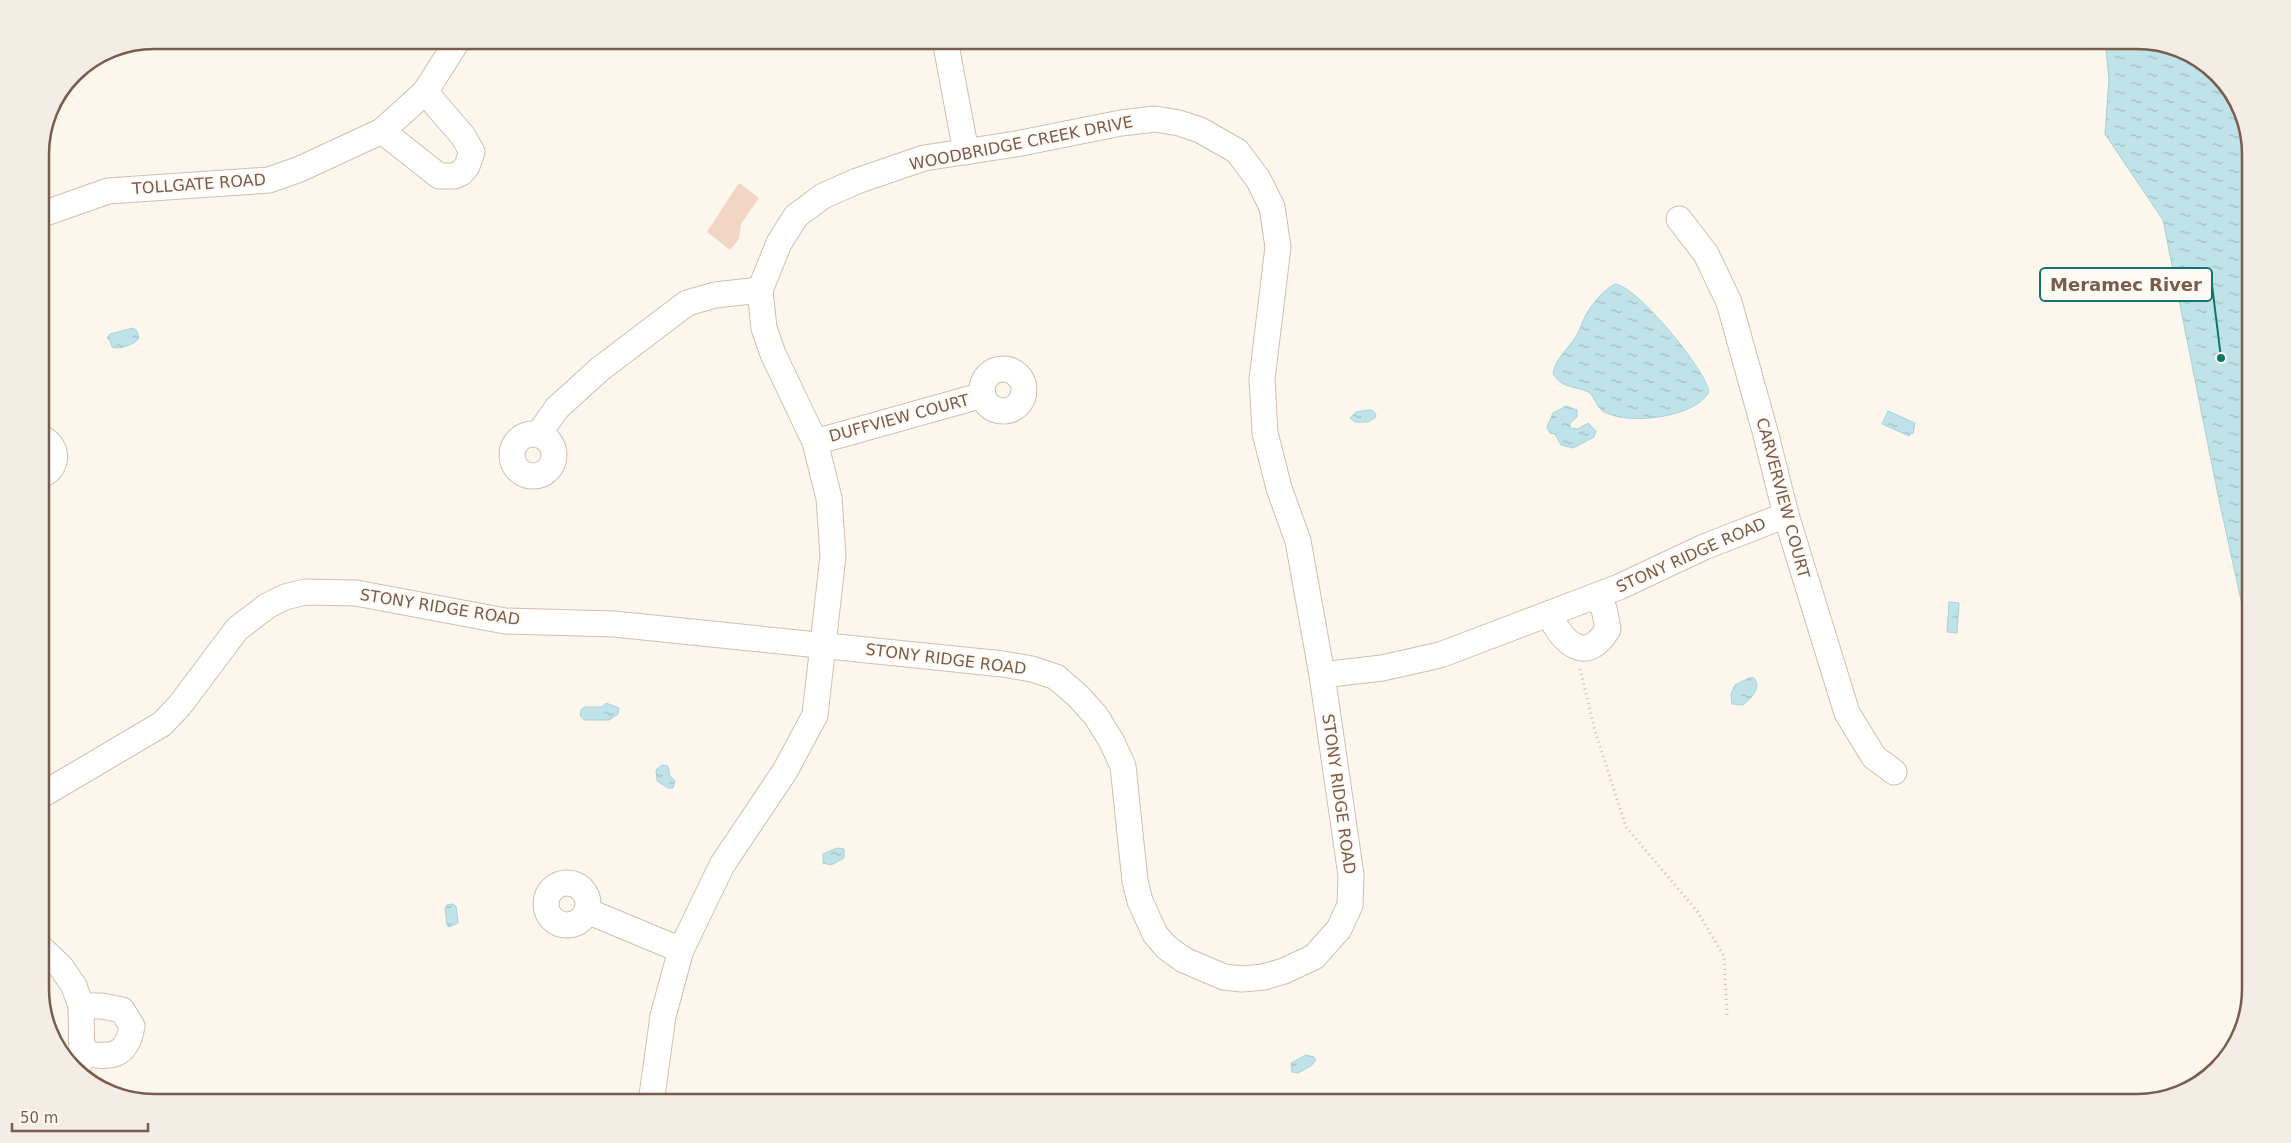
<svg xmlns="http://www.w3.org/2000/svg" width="2291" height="1143" font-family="'DejaVu Sans',sans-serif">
<defs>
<pattern id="water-ripples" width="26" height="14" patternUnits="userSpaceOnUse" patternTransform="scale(1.25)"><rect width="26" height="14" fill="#bfe3e8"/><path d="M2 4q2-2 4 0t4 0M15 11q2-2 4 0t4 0" fill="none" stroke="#a0bbbe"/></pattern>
</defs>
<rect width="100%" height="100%" fill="#fdf6ec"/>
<g fill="url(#water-ripples)" stroke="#a5d3da">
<path d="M2105,40H2138L2188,52L2232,90L2251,146V646L2218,495L2163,220L2105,134L2109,79Z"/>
<path d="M1615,284C1637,286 1706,370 1709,392C1695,418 1626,426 1603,411C1595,406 1595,394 1586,391C1571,385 1564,389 1553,374C1555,359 1567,350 1575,338C1579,333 1580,327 1583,321C1588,308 1603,290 1615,284Z"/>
<path d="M133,328L137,331L139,338C134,345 119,350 112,347L110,340L107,338L110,334Z"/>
<path d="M1566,406L1577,410V417L1570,423V428L1578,429L1588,423L1596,431L1594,437L1573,448L1561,445L1555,434L1550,433L1547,427L1553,413Z"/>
<path d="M1368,410H1372L1376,414L1375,418L1368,422H1355L1350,418L1356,412Z"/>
<path d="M1888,411L1915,423L1913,434L1911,433L1909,436L1882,424Z"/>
<path d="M1949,602L1959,603L1957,633L1947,632Z"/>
<path d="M1749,678H1754C1762,688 1751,698 1743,705L1732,704L1731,694L1735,685Z"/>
<path d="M606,703L619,708L618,714L609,720H584L580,715L581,710L584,707H602Z"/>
<path d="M662,765L668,766L670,776L675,781L673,788H668L657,781L656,770Z"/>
<path d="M837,848L844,849V858L831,865L823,863V854Z"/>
<path d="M452,904L456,906L458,923L449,927L447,925L445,908L447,905Z"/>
<path d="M1306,1055L1314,1057L1316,1060L1311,1066L1298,1073L1292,1072L1291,1063Z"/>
</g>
<path fill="#f3d5c3" d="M739,183L759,198L741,224L739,239L730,250L707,232Z"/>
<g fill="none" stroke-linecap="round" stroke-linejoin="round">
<defs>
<g id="minor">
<path d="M945,40L966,152"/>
<path d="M382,131L439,176H454L461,173L467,166L472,152L463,136L425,92"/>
<path d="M40,215L108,191L269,180L300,169L382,131L425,92L458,40"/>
<path d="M1679,219L1706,254L1729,302L1766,435L1786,515L1847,713L1874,757L1894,772"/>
<circle cx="1003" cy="390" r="21"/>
<circle cx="533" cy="455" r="21"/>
<path d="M538,435L557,408L600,369L687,303L715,295L760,290"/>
<path d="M40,437C59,445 60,468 40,476"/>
<path d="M815,442L983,395"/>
<path d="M1549,614C1563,643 1586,666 1608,629L1604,609L1597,596"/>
<path d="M40,796L162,724L180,705L237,629L267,606L285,597L305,592L356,593L505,621L614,624L1003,664L1032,669L1056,677L1078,696L1096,716L1112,742L1123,766L1135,881L1140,901L1155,934L1166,947L1184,960L1224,977L1242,979L1264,977L1284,971L1314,957L1339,929L1350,905L1351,875L1322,675L1382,668L1440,655L1619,587L1704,547L1786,515"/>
<circle cx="567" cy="904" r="21"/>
<path d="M587,911L681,950"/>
<path d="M40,947L61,967L74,986L81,1006L82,1058L77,1069"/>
<path d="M81,1006H102L122,1010L132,1026C127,1058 110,1058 82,1053"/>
<path d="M651,1103L663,1016L681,950L722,865L785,771L815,715L833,556L829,498L815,442L773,354L764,328L760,290L779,243L796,216L823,196L857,181L924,158L1016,144L1121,123L1155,119L1179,123L1200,130L1237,151L1258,179L1272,207L1278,247L1262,379L1265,433L1279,488L1298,541L1322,675"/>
</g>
</defs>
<use href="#minor" stroke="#d1beb0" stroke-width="27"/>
<path stroke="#d9b8a5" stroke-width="3" stroke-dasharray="1 4" stroke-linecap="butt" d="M1580,669L1595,731L1626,827L1697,911L1724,956L1727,1015"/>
<use href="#minor" stroke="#fff" stroke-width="25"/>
</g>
<g text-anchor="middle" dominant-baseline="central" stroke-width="4.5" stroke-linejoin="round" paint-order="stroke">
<g font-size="16" fill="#7a5c4d" stroke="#fffaf3">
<text transform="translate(1021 143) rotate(-11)">WOODBRIDGE CREEK DRIVE</text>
<text transform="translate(199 184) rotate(-4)">TOLLGATE ROAD</text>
<text transform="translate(899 418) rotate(-15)">DUFFVIEW COURT</text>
<text transform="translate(1783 498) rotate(75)">CARVERVIEW COURT</text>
<text transform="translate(1691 555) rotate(-24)">STONY RIDGE ROAD</text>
<text transform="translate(440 607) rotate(9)">STONY RIDGE ROAD</text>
<text transform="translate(946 659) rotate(7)">STONY RIDGE ROAD</text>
<text transform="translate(1339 794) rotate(82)">STONY RIDGE ROAD</text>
</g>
</g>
<path d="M0 0H2291V1143H0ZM154 49H2137A105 105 0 0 1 2242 154V989A105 105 0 0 1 2137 1094H154A105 105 0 0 1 49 989V154A105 105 0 0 1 154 49Z" fill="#f4ede6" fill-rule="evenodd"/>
<path fill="none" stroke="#7a5c4d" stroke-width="2.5" d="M154 49H2137A105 105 0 0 1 2242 154V989A105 105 0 0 1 2137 1094H154A105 105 0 0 1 49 989V154A105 105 0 0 1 154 49Z"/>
<path fill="none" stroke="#0f766e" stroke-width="2" d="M2221 358L2212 285"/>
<circle fill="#0f766e" stroke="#fffaf3" stroke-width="2" cx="2221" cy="358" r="5"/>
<rect fill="#fffaf3" stroke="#0f766e" stroke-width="2" x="2040" y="268" width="172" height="33" rx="5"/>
<g font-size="18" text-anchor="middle" font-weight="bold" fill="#7a5c4d">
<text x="2126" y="291">Meramec River</text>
</g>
<path d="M12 1123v8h136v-8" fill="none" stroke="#7a5c4d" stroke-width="2.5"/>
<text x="20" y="1123" font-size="15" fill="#7a5c4d" stroke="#fffaf3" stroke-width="4" paint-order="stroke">50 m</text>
</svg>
